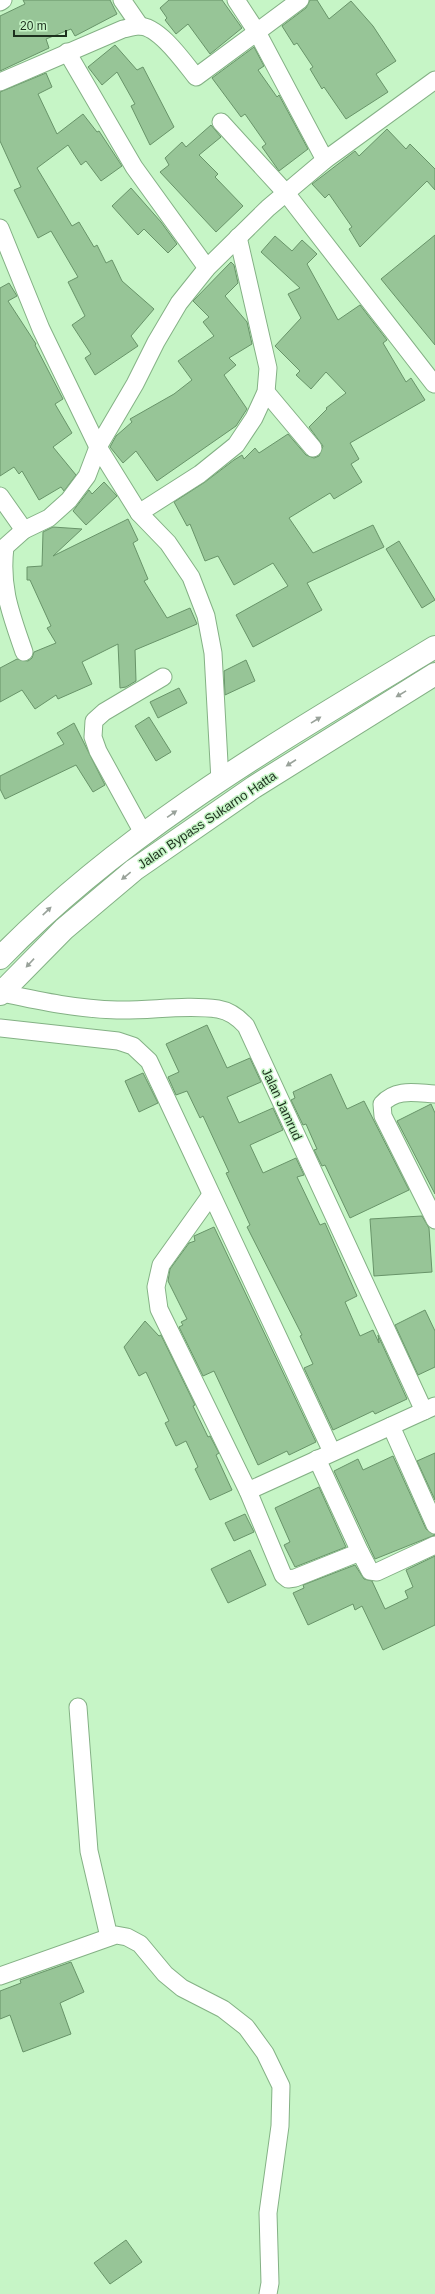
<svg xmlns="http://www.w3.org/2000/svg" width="435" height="2294" font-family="Helvetica,sans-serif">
<rect width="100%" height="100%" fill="#c6f5c6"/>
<g fill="#97c597" stroke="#689469">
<path d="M23,0H110L117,14L75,36L71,29L46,39L49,48L0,71V16L25,4Z"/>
<path d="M169,0H222L242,28L210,54L188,24L176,34L165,20L167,18L160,8Z"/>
<path d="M310,0H317L329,19L351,1L373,26L396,61L376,74L388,92L346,119L324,87L322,89L310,69L313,67L297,43L294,45L282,26L306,8Z"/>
<path d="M115,45L137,70L143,67L174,127L150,145L131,106L135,104L117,72L102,85L88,67Z"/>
<path d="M254,47L264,66L258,70L277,97L279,95L308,149L279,171L262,147L266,144L245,114L241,117L212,78Z"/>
<path d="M46,73L52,87L38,94L57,134L83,114L97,132L99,131L122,166L101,181L86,161L81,165L68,145L37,168L72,226L79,222L94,247L97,245L106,263L112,260L122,281L154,309L131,336L138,346L95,375L85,358L91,354L72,325L85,316L68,282L78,277L51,231L38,238L14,190L21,187L0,141V92Z"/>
<path d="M211,125L221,137L199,155L218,174L215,177L243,206L216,232L160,172L169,165L165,158L182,142L186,147Z"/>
<path d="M387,129L406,149L410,144L435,169V190L427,181L360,247L349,229L352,227L329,194L325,198L312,184L355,151L359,156Z"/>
<path d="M131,188L161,222L177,244L168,253L144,229L138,235L112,206Z"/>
<path d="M435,235V345L381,279Z"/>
<path d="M275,236L292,251L302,240L317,254L307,264L338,320L360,305L387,340L383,343L406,382L411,378L425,400L350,443L359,459L351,464L362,482L334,499L330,493L289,518L313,553L373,525L384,547L307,583L322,610L253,647L236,615L288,586L273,563L234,585L218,556L205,561L190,524L187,526L174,502L205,482L234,460L242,455L244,459L255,448L259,453L288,434L306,455L314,458L319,456L323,446L309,427L327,409L326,408L346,393L326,372L311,389L296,375L300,371L275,346L301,318L288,294L300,288L261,252Z"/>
<path d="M231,262L234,265L238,283L225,296L247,322L252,344L229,358L236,365L224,375L247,409L236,426L157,481L136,451L123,463L110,447L116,436L132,422L130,419L174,394L192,380L178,361L214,336L203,322L209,317L193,301Z"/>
<path d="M9,283L17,296L8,301L36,344L35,345L63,399L55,404L72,433L53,447L76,475L64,491L61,487L39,500L22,471L19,474L14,467L0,476V288Z"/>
<path d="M104,482L117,496L86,525L73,511L89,490L92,494Z"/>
<path d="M128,519L138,540L133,543L148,579L144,581L167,618L190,608L197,624L135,650L136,681L126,687L120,688L118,644L82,662L92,684L58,699L56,695L35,709L22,690L0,702V668L17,659L28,661L32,658L34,652L56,643L47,628L51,626L30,580H27V567L42,566L43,532L53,527L82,529L53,556Z"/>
<path d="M399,541L435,600L422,608L386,549Z"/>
<path d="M246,660L255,681L225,695L224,671Z"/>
<path d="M179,688L187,703L158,718L150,702Z"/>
<path d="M149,717L171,752L156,761L135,726Z"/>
<path d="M74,723L105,785L93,792L76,765L5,799L0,789V776L64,744L57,733Z"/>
<path d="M207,1025L227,1068L250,1058L261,1082L227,1097L239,1123L273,1108L283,1130L250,1145L263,1173L296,1158L304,1175L297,1177L320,1225L325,1223L357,1296L345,1302L360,1336L373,1330L379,1343L378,1335L407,1399L375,1414L373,1411L333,1430L304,1368L313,1364L300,1336L302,1335L247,1227L250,1225L226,1173L229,1172L203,1116L200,1118L187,1091L176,1095L168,1077L179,1072L166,1044Z"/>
<path d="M143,1073L158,1103L139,1112L125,1081Z"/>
<path d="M331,1074L347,1109L364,1101L409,1190L350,1218L325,1165L322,1166L314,1150L317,1149L306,1124L303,1125L291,1100L295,1098L293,1092Z"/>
<path d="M431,1104L435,1113V1194L397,1121Z"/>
<path d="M422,1216L429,1228L432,1272L374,1276L370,1219Z"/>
<path d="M214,1227L316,1442L289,1455L287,1451L258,1465L214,1371L203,1376L179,1327L183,1325L181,1322L187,1319L168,1281L170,1269L189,1243L195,1241L194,1236Z"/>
<path d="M425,1310L435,1331V1367L418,1375L395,1325Z"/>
<path d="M145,1321L159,1336L161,1335L195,1405L193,1406L208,1437L210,1436L219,1453L216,1455L232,1490L210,1500L195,1469L198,1467L186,1441L176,1446L165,1423L169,1421L146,1372L139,1376L124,1347Z"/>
<path d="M435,1453V1500L417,1461Z"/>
<path d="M393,1456L426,1529L435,1535L375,1559L334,1471L358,1459L363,1470Z"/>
<path d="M319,1487L346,1547L295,1567L284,1545L290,1542L275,1508Z"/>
<path d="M245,1514L254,1532L234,1541L225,1523Z"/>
<path d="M250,1550L266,1585L228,1603L211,1569Z"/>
<path d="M435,1556V1625L383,1650L362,1606L355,1610L353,1604L308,1625L293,1593L304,1588L303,1585L355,1565L364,1579L372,1581L385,1609L408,1598L405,1591L413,1587L406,1570Z"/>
<path d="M71,1962L84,1992L60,2003L71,2034L23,2052L10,2015L0,2019V1991L21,1983L20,1980Z"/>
<path d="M126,2240L142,2262L110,2284L94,2263Z"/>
</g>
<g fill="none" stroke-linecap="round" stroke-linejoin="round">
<defs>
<g id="minor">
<path d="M122,0L140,26"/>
<path d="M236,0L257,32L325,160"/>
<path d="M0,2L3,0"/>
<path d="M67,52L134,167L207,268"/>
<path d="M0,82L123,29C128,28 134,26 139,26C159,26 184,62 196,77L300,0"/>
<path d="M221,122L286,193L434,384"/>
<path d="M0,228L41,329L98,447L139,513L168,543L191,577L206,616L213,653L220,781"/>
<path d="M266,392L313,448"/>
<path d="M0,496L24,530"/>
<path d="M139,513L200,474L236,445L254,418L266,392L268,368L238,237"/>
<path d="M24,652C11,614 0,588 5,547L24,530L49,518L69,500L87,476L98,447L135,384L156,342L179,303L207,268L268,208L325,160L435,80"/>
<path d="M143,833L98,751L93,737L94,721L104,712L163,677"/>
<path d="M2,993C40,1001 77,1009 117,1010C150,1011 185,1004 218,1009C230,1011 238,1017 246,1026L424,1411"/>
<path d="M0,1028L118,1041L133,1046L149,1061L332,1452"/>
<path d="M435,1094C416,1093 396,1088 382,1104L383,1116L435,1220"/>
<path d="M211,1195L161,1265L156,1287L159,1309L248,1491L283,1575L288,1579L295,1578L360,1552"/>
<path d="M391,1426L435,1525"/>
<path d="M317,1459L360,1552L370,1571L377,1572L435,1545"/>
<path d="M248,1491L435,1406"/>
<path d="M78,1707L89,1851L109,1937"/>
<path d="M0,1976L116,1935L127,1937L140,1944L165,1974L182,1988L223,2009L246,2027L265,2053L281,2086L280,2126L268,2213L270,2283L268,2294"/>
</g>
<g id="trunk">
<path d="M0,958C124,830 283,739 435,647"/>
<path d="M0,994L64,929L134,870L254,787L435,674"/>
</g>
</defs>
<use href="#minor" stroke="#84b185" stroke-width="19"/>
<use href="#trunk" stroke="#84b185" stroke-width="24"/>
<use href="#minor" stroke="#fff" stroke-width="17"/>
<use href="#trunk" stroke="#fff" stroke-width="22"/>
</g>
<defs><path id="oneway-solid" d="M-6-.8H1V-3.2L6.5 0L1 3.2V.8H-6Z"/></defs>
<g fill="#99a29a">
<use href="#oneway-solid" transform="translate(401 694) rotate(149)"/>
<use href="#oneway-solid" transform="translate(316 720) rotate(-32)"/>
<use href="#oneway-solid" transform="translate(291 763) rotate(147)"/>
<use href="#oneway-solid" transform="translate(172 814) rotate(-35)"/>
<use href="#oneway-solid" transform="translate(126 876) rotate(141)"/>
<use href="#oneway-solid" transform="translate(47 911) rotate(-44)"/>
<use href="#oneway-solid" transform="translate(30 963) rotate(133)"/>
</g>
<g text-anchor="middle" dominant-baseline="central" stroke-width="3" stroke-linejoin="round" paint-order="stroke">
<g font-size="13" fill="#1d301e" stroke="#c6f5c6">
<text transform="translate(207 820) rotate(-34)">Jalan Bypass Sukarno Hatta</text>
<text transform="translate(282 1104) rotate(65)">Jalan Jamrud</text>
</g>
</g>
<path d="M14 30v6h52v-6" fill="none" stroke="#1d301e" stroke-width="2"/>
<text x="20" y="30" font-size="12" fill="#1d301e" stroke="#c6f5c6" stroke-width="3" paint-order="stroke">20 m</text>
</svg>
